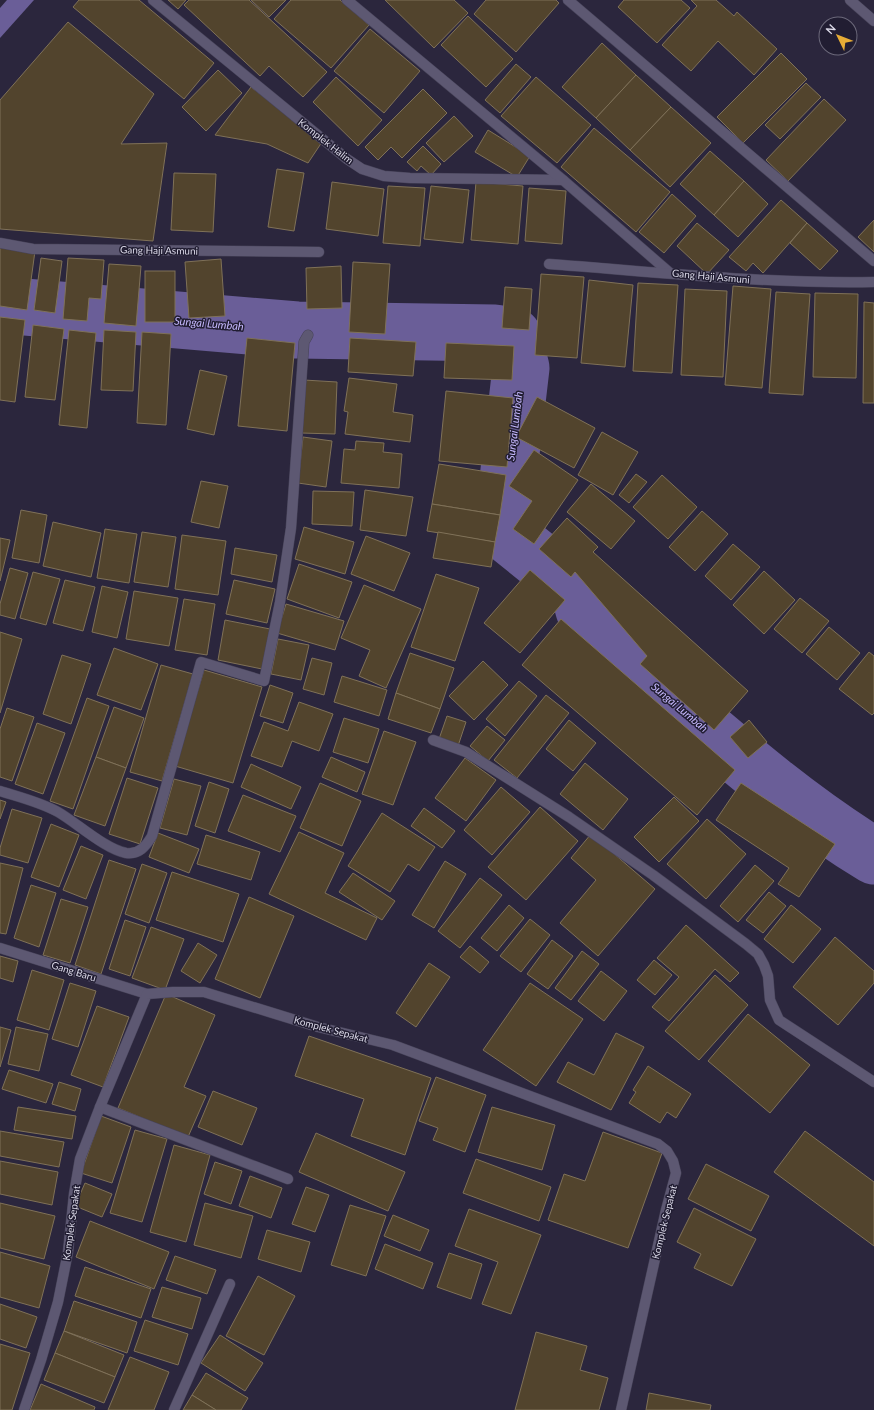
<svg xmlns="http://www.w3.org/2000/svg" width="874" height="1410" font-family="Lato,sans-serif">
<rect width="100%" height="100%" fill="#2b263d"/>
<path fill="#6a5e98" d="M7,0H34L0,38V8Z"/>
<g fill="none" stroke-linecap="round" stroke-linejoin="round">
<path stroke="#6a5e98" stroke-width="57" d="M0,305L297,330L495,333L513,336L521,368L502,530L579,592L584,610L630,655L634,668C712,734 787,803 874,856"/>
</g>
<g fill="#52442d" stroke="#7f7158">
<path d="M79,0H139L214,63L184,99L73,7Z"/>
<path d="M168,0H186L178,9Z"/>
<path d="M189,0H249L327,72L303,97L269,66L260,76L184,5Z"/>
<path d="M251,0H286L269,17Z"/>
<path d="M291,0H340L369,25L331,68L274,19Z"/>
<path d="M385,0H454L468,13L434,48Z"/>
<path d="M486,0H556L559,3L516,52L474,14Z"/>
<path d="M624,0H681L690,8L657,43L618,7Z"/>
<path d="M691,0H716L734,16L737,12L777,49L754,75L718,41L691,71L662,45L697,6Z"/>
<path d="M468,16L513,59L486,87L441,45Z"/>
<path d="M68,22L154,94L121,144L167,143L153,241L0,229V100Z"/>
<path d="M370,29L420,71L384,113L334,71Z"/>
<path d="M602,43L636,75L596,118L562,87Z"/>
<path d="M781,53L807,79L743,143L717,117Z"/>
<path d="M516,64L531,77L500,113L485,100Z"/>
<path d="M218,70L242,93L206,131L182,107Z"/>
<path d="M636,75L671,107L630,150L596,118Z"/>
<path d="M336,77L382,120L358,146L313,102Z"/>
<path d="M536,77L591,125L557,163L501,116Z"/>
<path d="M806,83L821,97L780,139L765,125Z"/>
<path d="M251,87L322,142L308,163L267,144L215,135Z"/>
<path d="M423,89L447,113L402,158L391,147L378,160L365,147Z"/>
<path d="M824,99L846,120L788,181L766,160Z"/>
<path d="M671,107L711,143L670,187L630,150Z"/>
<path d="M454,116L473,136L444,162L426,143Z"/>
<path d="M594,128L670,192L636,232L561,167Z"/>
<path d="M488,130L530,156L517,177L475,152Z"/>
<path d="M423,146L441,164L431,175L421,166L417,171L407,162Z"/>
<path d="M710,151L744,181L714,215L680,184Z"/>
<path d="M277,169L304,173L294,231L268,227Z"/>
<path d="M174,173L216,174L213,232L171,230Z"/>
<path d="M744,181L768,204L738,237L714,215Z"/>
<path d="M332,182L384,189L378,236L326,229Z"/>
<path d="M476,182L523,186L518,244L471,240Z"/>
<path d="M388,186L425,188L420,246L383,243Z"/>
<path d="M431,186L469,190L463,243L424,239Z"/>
<path d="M529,188L566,191L562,244L525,241Z"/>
<path d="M672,194L696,216L664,253L639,232Z"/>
<path d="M781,200L807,223L763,273L753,263L746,271L729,257Z"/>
<path d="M874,220V252L858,237Z"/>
<path d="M697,223L729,250L707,274L677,246Z"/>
<path d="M807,223L838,251L820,270L790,243Z"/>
<path d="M0,247L35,251L27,310L0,306Z"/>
<path d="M41,258L62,261L55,313L34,310Z"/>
<path d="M68,258L104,260L101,299L89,298L87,321L63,319Z"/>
<path d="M221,259L225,316L189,318L185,262Z"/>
<path d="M353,262L390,264L385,334L349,332Z"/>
<path d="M109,264L141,266L136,326L104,323Z"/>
<path d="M341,266L342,308L307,309L306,268Z"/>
<rect x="145" y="271" width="30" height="51"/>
<path d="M541,274L584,277L577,358L535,355Z"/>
<path d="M589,280L633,285L625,367L581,363Z"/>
<path d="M638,283L678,285L672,373L633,371Z"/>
<path d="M733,286L771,289L762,388L725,385Z"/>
<path d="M505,287L532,289L529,330L502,328Z"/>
<path d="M685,289L727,291L723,377L681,375Z"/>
<path d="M776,292L810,294L803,395L769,393Z"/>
<path d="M815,293L858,294L856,378L813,377Z"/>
<path d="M864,302L874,303V403H863Z"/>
<path d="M0,317L25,320L15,402L0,400Z"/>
<path d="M33,325L64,329L55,400L25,397Z"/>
<path d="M69,330L96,333L87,428L59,425Z"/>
<path d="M104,330L136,332L133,391L101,390Z"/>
<path d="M142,332L171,334L166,425L137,423Z"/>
<path d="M247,338L295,343L287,431L238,426Z"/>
<path d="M350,338L416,342L413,376L348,372Z"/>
<path d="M446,343L514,346L512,380L444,378Z"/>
<path d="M200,370L227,376L214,435L187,429Z"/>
<path d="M349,378L397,384L393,412L413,415L410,442L345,434L348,412L344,411Z"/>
<path d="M304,380L337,382L335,434L301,433Z"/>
<path d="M446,391L513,398L507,467L439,461Z"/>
<path d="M537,397L595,428L574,468L516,437Z"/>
<path d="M602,432L638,452L613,495L578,475Z"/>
<path d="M303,437L332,441L326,487L298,483Z"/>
<path d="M356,441L384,443L383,452L402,454L399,488L341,483L344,449L355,450Z"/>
<path d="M534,450L578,480L534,544L513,529L532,501L509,486Z"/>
<path d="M439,464L506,475L500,515L432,504Z"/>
<path d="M636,474L647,482L629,503L619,495Z"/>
<path d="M662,475L697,507L668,539L633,507Z"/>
<path d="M201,481L228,486L219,528L191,522Z"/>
<path d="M591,484L635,521L611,549L567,512Z"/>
<path d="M365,490L413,497L406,536L360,530Z"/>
<path d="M313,491L354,492L352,526L312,524Z"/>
<path d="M432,504L500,515L495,542L427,531Z"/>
<path d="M21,510L47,515L39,563L12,558Z"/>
<path d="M702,511L728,534L695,571L669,547Z"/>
<path d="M567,518L598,547L593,552L748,691L714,730L640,664L647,656L575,572L571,577L539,549Z"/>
<path d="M53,522L101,533L91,577L43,566Z"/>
<path d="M304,527L354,542L345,574L295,559Z"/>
<path d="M105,529L137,534L129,583L97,578Z"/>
<path d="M142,532L176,537L168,587L134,582Z"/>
<path d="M438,532L495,542L491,567L433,558Z"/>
<path d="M182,535L226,541L218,595L175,589Z"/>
<path d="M366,536L410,553L394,591L351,574Z"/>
<path d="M0,538L10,540L0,581Z"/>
<path d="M733,544L760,567L731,600L705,576Z"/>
<path d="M235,548L277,555L272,582L231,574Z"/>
<path d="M299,564L352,582L339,618L287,599Z"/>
<path d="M10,568L28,573L15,619L0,615V604Z"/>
<path d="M530,570L565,600L520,653L484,623Z"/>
<path d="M764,571L795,600L764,634L733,605Z"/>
<path d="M33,572L60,579L46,625L20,618Z"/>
<path d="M436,574L479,588L455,661L411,647Z"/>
<path d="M65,580L95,587L83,631L53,623Z"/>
<path d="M234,580L275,589L267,623L226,614Z"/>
<path d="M364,585L421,609L386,688L359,676L370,650L341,638Z"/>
<path d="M102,586L128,592L117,638L92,632Z"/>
<path d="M134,591L178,598L169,646L126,639Z"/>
<path d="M800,598L829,621L802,653L774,629Z"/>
<path d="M184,599L215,604L207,655L175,650Z"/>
<path d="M286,604L344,621L335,650L277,633Z"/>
<path d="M561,619L735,770L697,815L522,665Z"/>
<path d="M225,620L270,629L262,669L218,660Z"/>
<path d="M829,627L860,653L837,680L806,654Z"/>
<path d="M0,632L22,639L0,713Z"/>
<path d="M278,639L309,645L301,680L271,674Z"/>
<path d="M114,648L158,664L141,710L97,695Z"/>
<path d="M869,652L874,656V713L872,715L839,689Z"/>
<path d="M410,653L454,668L440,709L396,693Z"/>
<path d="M62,655L91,664L71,724L43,714Z"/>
<path d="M312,658L332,663L324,695L303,689Z"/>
<path d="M483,661L508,685L474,720L449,696Z"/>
<path d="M161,665L193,674L162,781L130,772Z"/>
<path d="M204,670L262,687L233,783L175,766Z"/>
<path d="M342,676L387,690L379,716L334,702Z"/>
<path d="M519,681L537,696L505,736L486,719Z"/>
<path d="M270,685L293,693L283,723L260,716Z"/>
<path d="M396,693L440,709L431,733L388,719Z"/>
<path d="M546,695L569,713L517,778L494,760Z"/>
<path d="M87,698L109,706L73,809L50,801Z"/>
<path d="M299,702L333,714L319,751L292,741L282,767L251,756L264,722L288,731Z"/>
<path d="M114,707L144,718L126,768L96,757Z"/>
<path d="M7,708L34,717L12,781L0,777V729Z"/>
<path d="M447,716L466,722L458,746L439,739Z"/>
<path d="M344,718L379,729L368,763L333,752Z"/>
<path d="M569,720L596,743L573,771L546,749Z"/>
<path d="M749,720L767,742L748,758L730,737Z"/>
<path d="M37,723L65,733L43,794L15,784Z"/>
<path d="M487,726L505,740L488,761L470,746Z"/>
<path d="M384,731L416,742L393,805L362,794Z"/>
<path d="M96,757L126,768L105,826L74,815Z"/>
<path d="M331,757L365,772L357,792L322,777Z"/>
<path d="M465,758L496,780L466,821L435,798Z"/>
<path d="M585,763L628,799L603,830L560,794Z"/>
<path d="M251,764L301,787L291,809L241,787Z"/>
<path d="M127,778L158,788L140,844L109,834Z"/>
<path d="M174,779L201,786L187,835L160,828Z"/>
<path d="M209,782L229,789L215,833L195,826Z"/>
<path d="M320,783L361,801L342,846L300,828Z"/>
<path d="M741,783L835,844L799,897L778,884L789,868L716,820Z"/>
<path d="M501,787L530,812L492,855L464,830Z"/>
<path d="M243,795L296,816L280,852L228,831Z"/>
<path d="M674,797L699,821L659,862L634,837Z"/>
<path d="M0,800L6,802L0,819Z"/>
<path d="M540,807L578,841L526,900L488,867Z"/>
<path d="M424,808L455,831L442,848L411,826Z"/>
<path d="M12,809L42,818L28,863L0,855V848Z"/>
<path d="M382,813L435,847L419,871L408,864L390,892L348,866Z"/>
<path d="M707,819L746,854L706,899L667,864Z"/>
<path d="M51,824L79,835L59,887L31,877Z"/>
<path d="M299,832L344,853L325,893L377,918L366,940L269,894Z"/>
<path d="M158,833L199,849L189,873L149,857Z"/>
<path d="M591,834L655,889L598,956L560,923L596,880L571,858Z"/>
<path d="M206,835L260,852L251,880L197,864Z"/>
<path d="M81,846L103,855L86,899L63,890Z"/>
<path d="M109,860L136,869L101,974L75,965Z"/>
<path d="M445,861L466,874L434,928L412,915Z"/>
<path d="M0,863L23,868L6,934L0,933Z"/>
<path d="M142,864L167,873L149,923L125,914Z"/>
<path d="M755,865L774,881L738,922L720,906Z"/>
<path d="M172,872L239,894L223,942L156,920Z"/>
<path d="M353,873L395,901L382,920L339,892Z"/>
<path d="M480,878L502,895L460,948L438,931Z"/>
<path d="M31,885L56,893L39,947L14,938Z"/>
<path d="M769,892L786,906L763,933L746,920Z"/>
<path d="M249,897L294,916L260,998L215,979Z"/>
<path d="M61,899L88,907L70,963L43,955Z"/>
<path d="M509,905L524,918L497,951L481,938Z"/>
<path d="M791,905L821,929L793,963L764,939Z"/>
<path d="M530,919L550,935L521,972L500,956Z"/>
<path d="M125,920L146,927L130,976L109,969Z"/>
<path d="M686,925L739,973L730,982L715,969L669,1021L652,1007L679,977L657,958Z"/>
<path d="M151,927L184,939L165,990L132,978Z"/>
<path d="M835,937L874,971V983L838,1025L793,987Z"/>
<path d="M552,940L573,956L548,989L527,974Z"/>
<path d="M198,943L217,955L200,983L181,971Z"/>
<path d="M470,946L489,962L480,973L460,957Z"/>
<path d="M582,951L599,964L571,1000L555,988Z"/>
<path d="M0,956L18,961L13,982L0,978Z"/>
<path d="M654,960L672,975L655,995L637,980Z"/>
<path d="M429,963L450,977L416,1027L396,1013Z"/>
<path d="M32,970L64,980L49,1030L17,1020Z"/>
<path d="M601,971L627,991L604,1021L578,1001Z"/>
<path d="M715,975L748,1005L699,1060L665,1031Z"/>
<path d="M70,983L96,991L78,1047L52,1039Z"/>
<path d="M530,983L583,1019L536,1086L483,1050Z"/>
<path d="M166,994L215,1015L184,1087L206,1096L188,1137L118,1108Z"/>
<path d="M97,1006L129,1017L103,1087L71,1075Z"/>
<path d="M748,1014L810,1065L770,1113L708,1061Z"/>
<path d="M0,1027L11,1030L0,1067Z"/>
<path d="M16,1027L48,1034L39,1071L8,1064Z"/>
<path d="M616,1033L644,1047L611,1110L557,1082L568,1062L594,1075Z"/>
<path d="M309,1036L431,1078L405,1155L351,1136L364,1099L295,1076Z"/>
<path d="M648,1066L691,1094L676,1118L667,1112L660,1123L629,1103L636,1092L633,1090Z"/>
<path d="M9,1070L53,1084L46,1103L2,1089Z"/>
<path d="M436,1077L486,1095L465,1152L433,1140L438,1128L419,1121Z"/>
<path d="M59,1082L81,1089L75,1111L52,1104Z"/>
<path d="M213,1091L257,1108L242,1145L198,1127Z"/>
<path d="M18,1107L76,1116L72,1139L14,1130Z"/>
<path d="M492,1107L555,1125L542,1170L478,1152Z"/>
<path d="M101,1116L131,1127L112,1183L81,1173Z"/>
<path d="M135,1130L167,1139L142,1222L110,1213Z"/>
<path d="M0,1131L64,1142L59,1167L0,1156Z"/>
<path d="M805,1131L874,1182V1246L774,1172Z"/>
<path d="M603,1132L662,1153L628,1248L548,1220L564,1174L585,1181Z"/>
<path d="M316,1133L405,1172L388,1211L299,1172Z"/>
<path d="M174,1145L210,1155L186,1242L150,1232Z"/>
<path d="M476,1159L551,1187L539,1221L463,1193Z"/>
<path d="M0,1161L58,1172L52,1205L0,1194Z"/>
<path d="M215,1162L242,1171L231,1204L204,1194Z"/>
<path d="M706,1164L769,1196L751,1231L688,1199Z"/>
<path d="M250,1176L282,1188L271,1218L239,1206Z"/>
<path d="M85,1183L112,1194L102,1217L75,1206Z"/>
<path d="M306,1187L329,1195L315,1232L292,1224Z"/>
<path d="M0,1203L55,1216L44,1259L0,1248Z"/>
<path d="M205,1203L253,1216L241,1258L194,1245Z"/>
<path d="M350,1205L386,1216L366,1276L331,1265Z"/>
<path d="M694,1208L756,1239L732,1286L694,1268L701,1254L677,1242Z"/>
<path d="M469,1209L541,1235L511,1314L482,1304L498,1262L455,1246Z"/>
<path d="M393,1215L429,1230L420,1251L384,1236Z"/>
<path d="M90,1221L169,1252L154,1289L76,1257Z"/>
<path d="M267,1230L310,1242L301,1272L258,1259Z"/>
<path d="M385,1244L433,1263L423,1289L375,1269Z"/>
<path d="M0,1252L50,1266L39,1308L0,1297Z"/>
<path d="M449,1253L482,1264L471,1299L437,1287Z"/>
<path d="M175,1256L216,1270L207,1294L166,1280Z"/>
<path d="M85,1267L151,1289L141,1318L75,1296Z"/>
<path d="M258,1276L295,1296L264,1355L226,1336Z"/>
<path d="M162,1287L201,1298L192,1329L152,1317Z"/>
<path d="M74,1301L137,1322L127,1353L64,1331Z"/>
<path d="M0,1304L37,1317L26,1348L0,1339Z"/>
<path d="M145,1320L188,1334L178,1365L134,1351Z"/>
<path d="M64,1331L124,1355L115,1377L55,1353Z"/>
<path d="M536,1332L587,1346L580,1370L608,1378L599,1410H515Z"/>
<path d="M220,1335L263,1363L245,1391L201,1363Z"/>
<path d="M0,1344L30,1353L12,1410H0Z"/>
<path d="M55,1353L115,1377L104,1403L44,1380Z"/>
<path d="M130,1357L169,1372L154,1410H108Z"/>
<path d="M206,1373L248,1398L241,1410H216L192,1395Z"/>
<path d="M41,1384L95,1407L94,1410H30Z"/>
<path d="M649,1393L711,1405L710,1410H646Z"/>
<path d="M192,1395L216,1410H183Z"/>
</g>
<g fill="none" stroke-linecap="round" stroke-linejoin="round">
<defs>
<g id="street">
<path d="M153,0L347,159L362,169L384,176L410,178L563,180"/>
<path d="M347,0L563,180L670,273"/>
<path d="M568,0L874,261"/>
<path d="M850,0L874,21"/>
<path d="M0,243L33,249L319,252"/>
<path d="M549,264C657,272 765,284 874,282"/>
<path d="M433,740L466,752L569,817L653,875L746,944L758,954L764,965L768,976L770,1000L779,1020L874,1082"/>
<path d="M0,791C19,797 40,802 58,812C77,823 105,849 126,853C139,855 146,846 152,836L201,662L264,681L280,602L291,528L304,342L308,335"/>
<path d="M0,948L147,994"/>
<path d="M100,1107L288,1179"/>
<path d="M24,1410L41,1360L58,1302L68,1252L74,1194L80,1159L100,1107L147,994L173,992H204L318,1027L393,1045L658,1144L667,1151L673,1161L676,1173L666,1210L621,1410"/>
<path d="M174,1410L230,1284"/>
</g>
</defs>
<use href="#street" stroke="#474359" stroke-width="11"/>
<use href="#street" stroke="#5d5872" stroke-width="10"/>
</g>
<g text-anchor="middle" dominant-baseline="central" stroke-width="3" stroke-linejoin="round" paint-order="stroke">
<g font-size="10" fill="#dcdae9" stroke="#211d32">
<text transform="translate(326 141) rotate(38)">Komplek Halim</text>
<text transform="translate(159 250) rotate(1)">Gang Haji Asmuni</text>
<text transform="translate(711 276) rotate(5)">Gang Haji Asmuni</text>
<text transform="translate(74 971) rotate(17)">Gang Baru</text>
<text transform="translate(331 1029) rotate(15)">Komplek Sepakat</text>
<text transform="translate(664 1222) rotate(-76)">Komplek Sepakat</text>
<text transform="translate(71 1223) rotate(-82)">Komplek Sepakat</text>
</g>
<g font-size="11" font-style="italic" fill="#c6b9fe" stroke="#211d32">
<text transform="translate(209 323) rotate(5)">Sungai Lumbah</text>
<text transform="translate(514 426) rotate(-83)">Sungai Lumbah</text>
<text transform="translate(680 707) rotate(40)">Sungai Lumbah</text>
</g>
</g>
<g transform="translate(838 36) rotate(313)"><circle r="19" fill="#211d32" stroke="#6c697b"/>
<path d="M0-3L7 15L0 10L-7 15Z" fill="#e6ac36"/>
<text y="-6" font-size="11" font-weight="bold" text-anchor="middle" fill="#dcdae9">N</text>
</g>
</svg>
